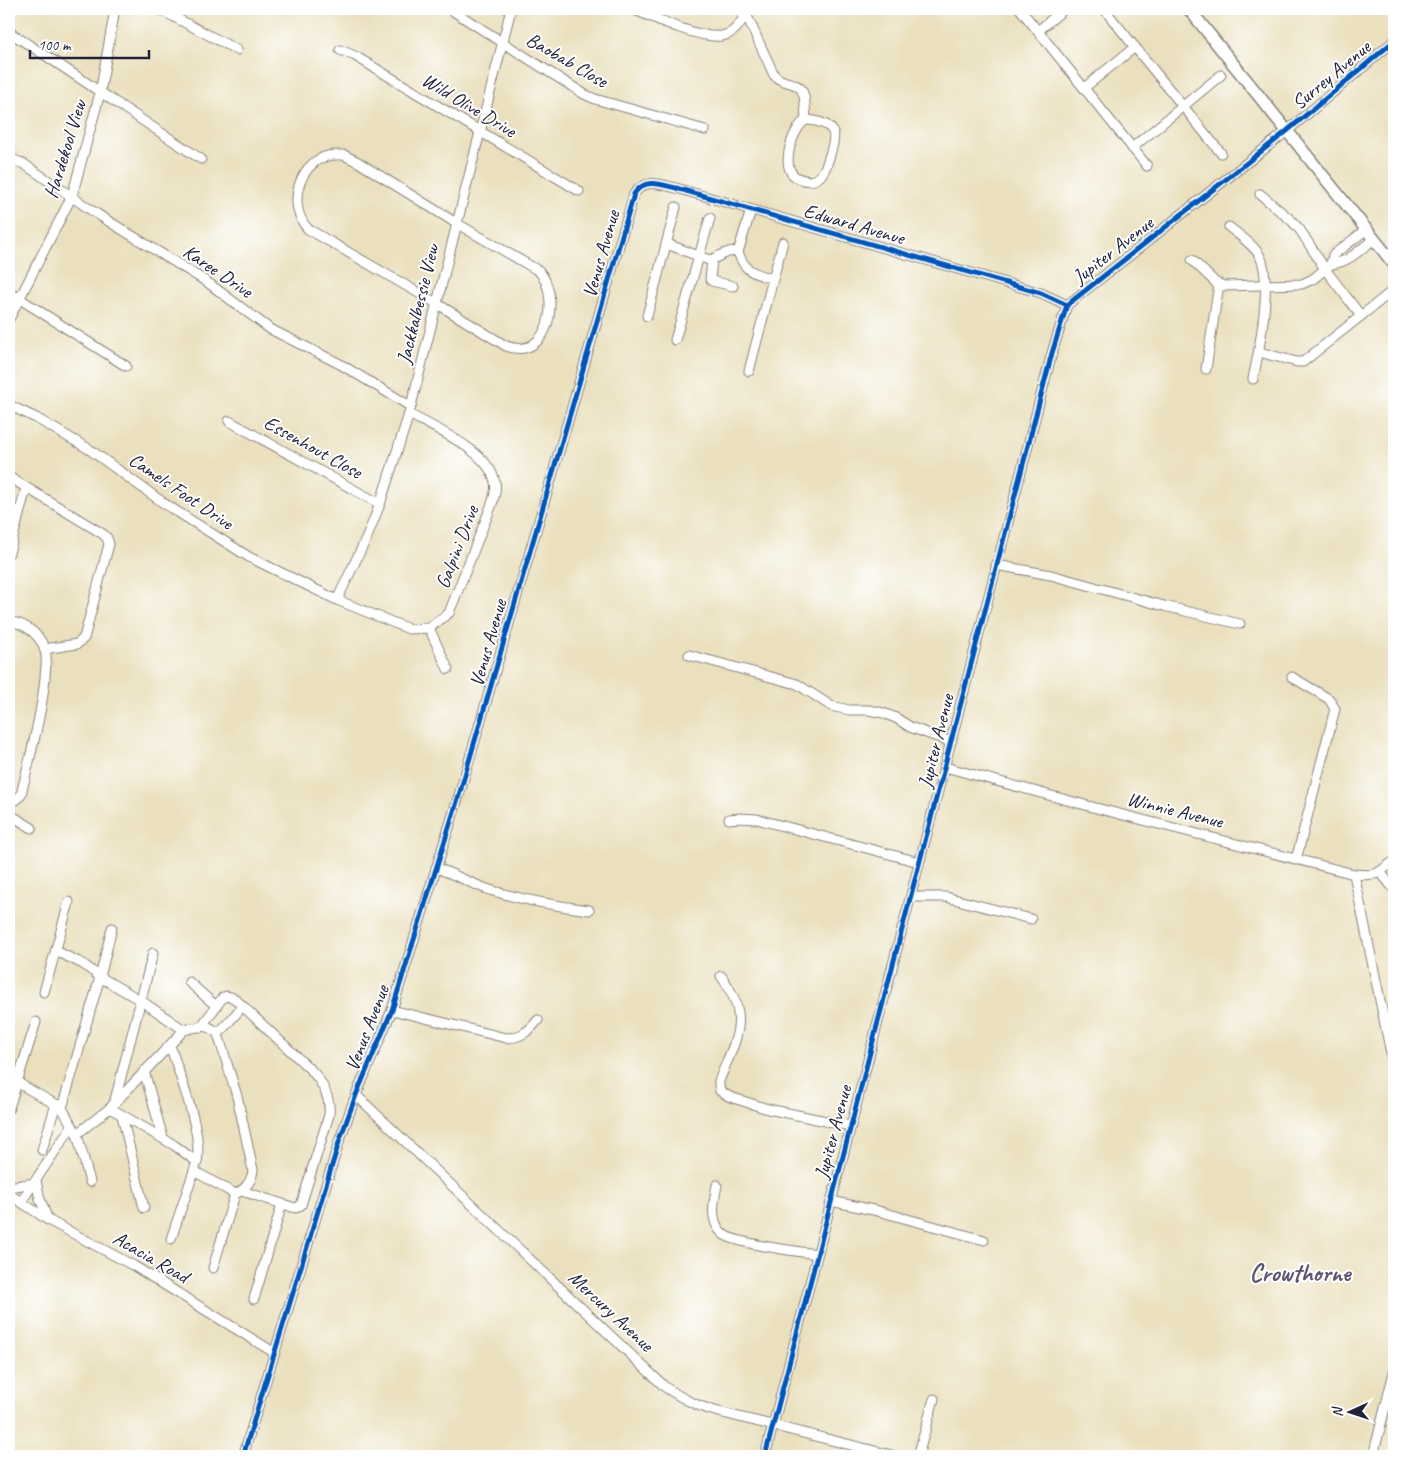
<svg xmlns="http://www.w3.org/2000/svg" width="1403" height="1465" font-family="Caveat,sans-serif">
<rect width="100%" height="100%" fill="#fff"/>
<filter id="ink" filterUnits="userSpaceOnUse"><feTurbulence type="fractalNoise" baseFrequency=".02" numOctaves="2"/><feDisplacementMap in="SourceGraphic" scale="10" xChannelSelector="R" yChannelSelector="G"/><feConvolveMatrix kernelMatrix="1 2 1 2 8 2 1 2 1" color-interpolation-filters="sRGB"/></filter>
<filter id="wash" filterUnits="userSpaceOnUse"><feTurbulence type="fractalNoise" baseFrequency=".0096" numOctaves="4" result="noise"/><feDisplacementMap in="SourceGraphic" scale="20" xChannelSelector="R" yChannelSelector="G"/><feGaussianBlur stdDeviation="1.12" result="paint"/><feColorMatrix in="noise" values="0 0 0 0 0 0 0 0 0 0 0 0 0 0 0 0 0 1.4 0 .05"/><feComposite in="paint" operator="in"/></filter>
<g filter="url(#wash)">
<rect width="100%" height="100%" fill="#eae0bd"/>
</g>
<g filter="url(#ink)">
<g fill="none" stroke-linecap="round" stroke-linejoin="round">
<defs>
<g id="minor">
<path d="M159,9L237,50"/>
<path d="M450,9L584,94L595,99L705,130"/>
<path d="M633,9C654,18 700,39 722,36C736,33 743,21 747,9"/>
<path d="M1020,9L1147,166"/>
<path d="M1104,9L1221,153"/>
<path d="M746,14L774,75C782,84 793,81 800,88C806,93 805,111 806,120"/>
<path d="M1038,31L1064,9"/>
<path d="M9,32C74,73 136,117 201,159"/>
<path d="M340,50L355,56L579,191"/>
<path d="M1084,88L1135,47"/>
<path d="M806,120C814,120 829,123 833,132C835,138 833,145 831,151C826,170 820,189 796,177C779,168 793,127 806,120Z"/>
<path d="M1132,148L1221,75"/>
<path d="M334,155H344L358,162L456,223L539,271C561,296 550,362 506,346L436,303L308,229C285,205 300,157 334,155Z"/>
<path d="M9,158L24,164L97,214L207,282L270,329L340,364L410,406"/>
<path d="M1260,194L1292,221L1300,230L1325,269L1361,316"/>
<path d="M1229,227C1240,236 1253,244 1260,256C1273,282 1259,351 1253,379"/>
<path d="M667,244L709,260C720,258 726,249 738,252L751,210"/>
<path d="M738,252C745,272 753,273 773,279L783,242"/>
<path d="M712,260L710,279L712,281L733,286"/>
<path d="M1192,260L1216,283L1223,286L1302,284L1313,279L1331,264L1333,255L1367,229"/>
<path d="M1331,264C1348,263 1361,249 1374,239"/>
<path d="M9,292L126,366"/>
<path d="M647,316L676,207"/>
<path d="M9,319L72,196L100,93L115,9"/>
<path d="M675,340L710,218"/>
<path d="M1259,352L1297,362H1303L1391,292"/>
<path d="M1206,369L1219,284"/>
<path d="M749,371L773,279"/>
<path d="M9,405L36,418L89,449L165,504L249,557L337,600L409,629L429,628L449,613L492,504C494,497 497,490 495,482C489,451 434,428 409,414"/>
<path d="M229,421L380,504"/>
<path d="M9,477L103,534L107,538L109,544L84,638L77,644L44,649"/>
<path d="M9,553L26,488"/>
<path d="M996,565L1051,575L1164,606L1240,624"/>
<path d="M337,600L367,537L380,504L409,414L511,9"/>
<path d="M9,622C26,622 44,638 46,655C47,662 45,671 45,678C41,718 30,756 21,795L16,800H9"/>
<path d="M429,628L448,669"/>
<path d="M689,655L797,684L831,706L849,710H869L883,713L896,718L910,727L951,742"/>
<path d="M1292,677L1329,699L1335,709L1296,860"/>
<path d="M945,767L1096,808L1354,874C1378,876 1376,875 1394,861"/>
<path d="M9,814L32,828"/>
<path d="M729,819L739,818L757,819L919,862"/>
<path d="M436,868C455,874 471,884 490,890C522,900 556,906 589,910"/>
<path d="M1381,873L1394,889"/>
<path d="M1354,874L1394,1068"/>
<path d="M911,897H946L1031,919"/>
<path d="M56,951L83,964L100,977L140,1000L184,1030C197,1027 209,1022 218,1034L237,1096L253,1170C252,1181 245,1190 235,1194L213,1268"/>
<path d="M721,976C752,1018 736,1038 719,1081V1085L720,1091L730,1097L768,1109L850,1126"/>
<path d="M189,982L216,1006"/>
<path d="M44,992L69,902"/>
<path d="M392,1010L506,1038C521,1038 529,1031 538,1020"/>
<path d="M201,1027L223,997L227,996L234,998L313,1072C323,1084 331,1098 329,1115L301,1205L296,1208L292,1207L242,1191"/>
<path d="M218,1034L243,1006"/>
<path d="M170,1045C179,1075 203,1132 197,1162L171,1239"/>
<path d="M144,1071L163,1138"/>
<path d="M18,1083L62,1108L77,1134L90,1182"/>
<path d="M356,1095L665,1387C683,1399 695,1405 715,1411L895,1456"/>
<path d="M114,1104L153,953"/>
<path d="M9,1108L36,1022"/>
<path d="M62,1108L100,977L112,928"/>
<path d="M110,1108L174,1145L197,1162"/>
<path d="M122,1116L144,1208"/>
<path d="M77,1134L110,1108L184,1030"/>
<path d="M42,1150L56,1104"/>
<path d="M194,1171L235,1194"/>
<path d="M36,1181L40,1199L48,1220"/>
<path d="M717,1185C714,1201 709,1220 722,1233C730,1243 801,1252 817,1254"/>
<path d="M9,1187L35,1183"/>
<path d="M9,1194L48,1220L134,1266L275,1353"/>
<path d="M831,1201L878,1211L984,1240"/>
<path d="M21,1202L72,1126"/>
<path d="M254,1299L282,1204"/>
<path d="M243,1456L340,1139L356,1095L392,1010L460,792L634,194C645,178 659,184 676,188L1041,293L1067,305"/>
<path d="M765,1456L1052,353L1067,305L1287,131L1394,41"/>
<path d="M918,1456L934,1399"/>
<path d="M1373,1456L1394,1372"/>
</g>
<path id="tertiary" d="M1189,9L1394,264"/>
</defs>
<use href="#minor" stroke="#86817c" stroke-width="11"/>
<use href="#tertiary" stroke="#86817c" stroke-width="14"/>
<use href="#minor" stroke="#fff" stroke-width="9"/>
<use href="#tertiary" stroke="#fff" stroke-width="11"/>
<defs>
<g id="cycleway">
<path d="M243,1456L340,1139L356,1095L392,1010L460,792L634,194C645,178 659,184 676,188L1041,293L1067,305"/>
<path d="M765,1456L1052,353L1067,305L1287,131L1394,41"/>
</g>
</defs>
<use href="#cycleway" stroke="#fff" stroke-width="8"/>
<use href="#cycleway" stroke="#0057b8" stroke-width="5"/>
</g>
</g>
<g text-anchor="middle" dominant-baseline="central" stroke-width="4" stroke-linejoin="round" paint-order="stroke">
<g font-size="20" fill="#22223b" stroke="#fff">
<text transform="translate(567 60) rotate(30)">Baobab Close</text>
<text transform="translate(1331 75) rotate(-40)">Surrey Avenue</text>
<text transform="translate(469 105) rotate(31)">Wild Olive Drive</text>
<text transform="translate(65 149) rotate(-73)">Hardekool View</text>
<text transform="translate(854 224) rotate(16)">Edward Avenue</text>
<text transform="translate(1113 250) rotate(-38)">Jupiter Avenue</text>
<text transform="translate(601 254) rotate(-74)">Venus Avenue</text>
<text transform="translate(218 271) rotate(34)">Karee Drive</text>
<text transform="translate(418 304) rotate(-76)">Jackkalbessie View</text>
<text transform="translate(313 447) rotate(29)">Essenhout Close</text>
<text transform="translate(181 491) rotate(34)">Camels Foot Drive</text>
<text transform="translate(457 547) rotate(-69)">Galpini Drive</text>
<text transform="translate(488 643) rotate(-74)">Venus Avenue</text>
<text transform="translate(936 741) rotate(-76)">Jupiter Avenue</text>
<text transform="translate(1175 810) rotate(14)">Winnie Avenue</text>
<text transform="translate(367 1028) rotate(-69)">Venus Avenue</text>
<text transform="translate(833 1132) rotate(-75)">Jupiter Avenue</text>
<text transform="translate(151 1257) rotate(30)">Acacia Road</text>
<text transform="translate(611 1311) rotate(43)">Mercury Avenue</text>
</g>
<g font-size="25" font-weight="bold" fill="#605573" stroke="#fff">
<text x="1300" y="1273">Crowthorne</text>
</g>
</g>
<rect width="1403" height="1465" fill="none" stroke="#fff" stroke-width="30"/>
<g transform="translate(1350 1412) rotate(267)" stroke="#ffffff" stroke-width="4" paint-order="stroke">
<path d="M0-4L9 19L0 12L-9 19Z" fill="#22223b"/>
<text y="-8" font-size="14" font-weight="bold" text-anchor="middle" fill="#22223b">N</text>
</g>
<path d="M30 50v8h119v-8" fill="none" stroke="#22223b" stroke-width="2.5"/>
<text x="38" y="50" font-size="15" fill="#22223b" stroke="#ffffff" stroke-width="4" paint-order="stroke">100 m</text>
</svg>
